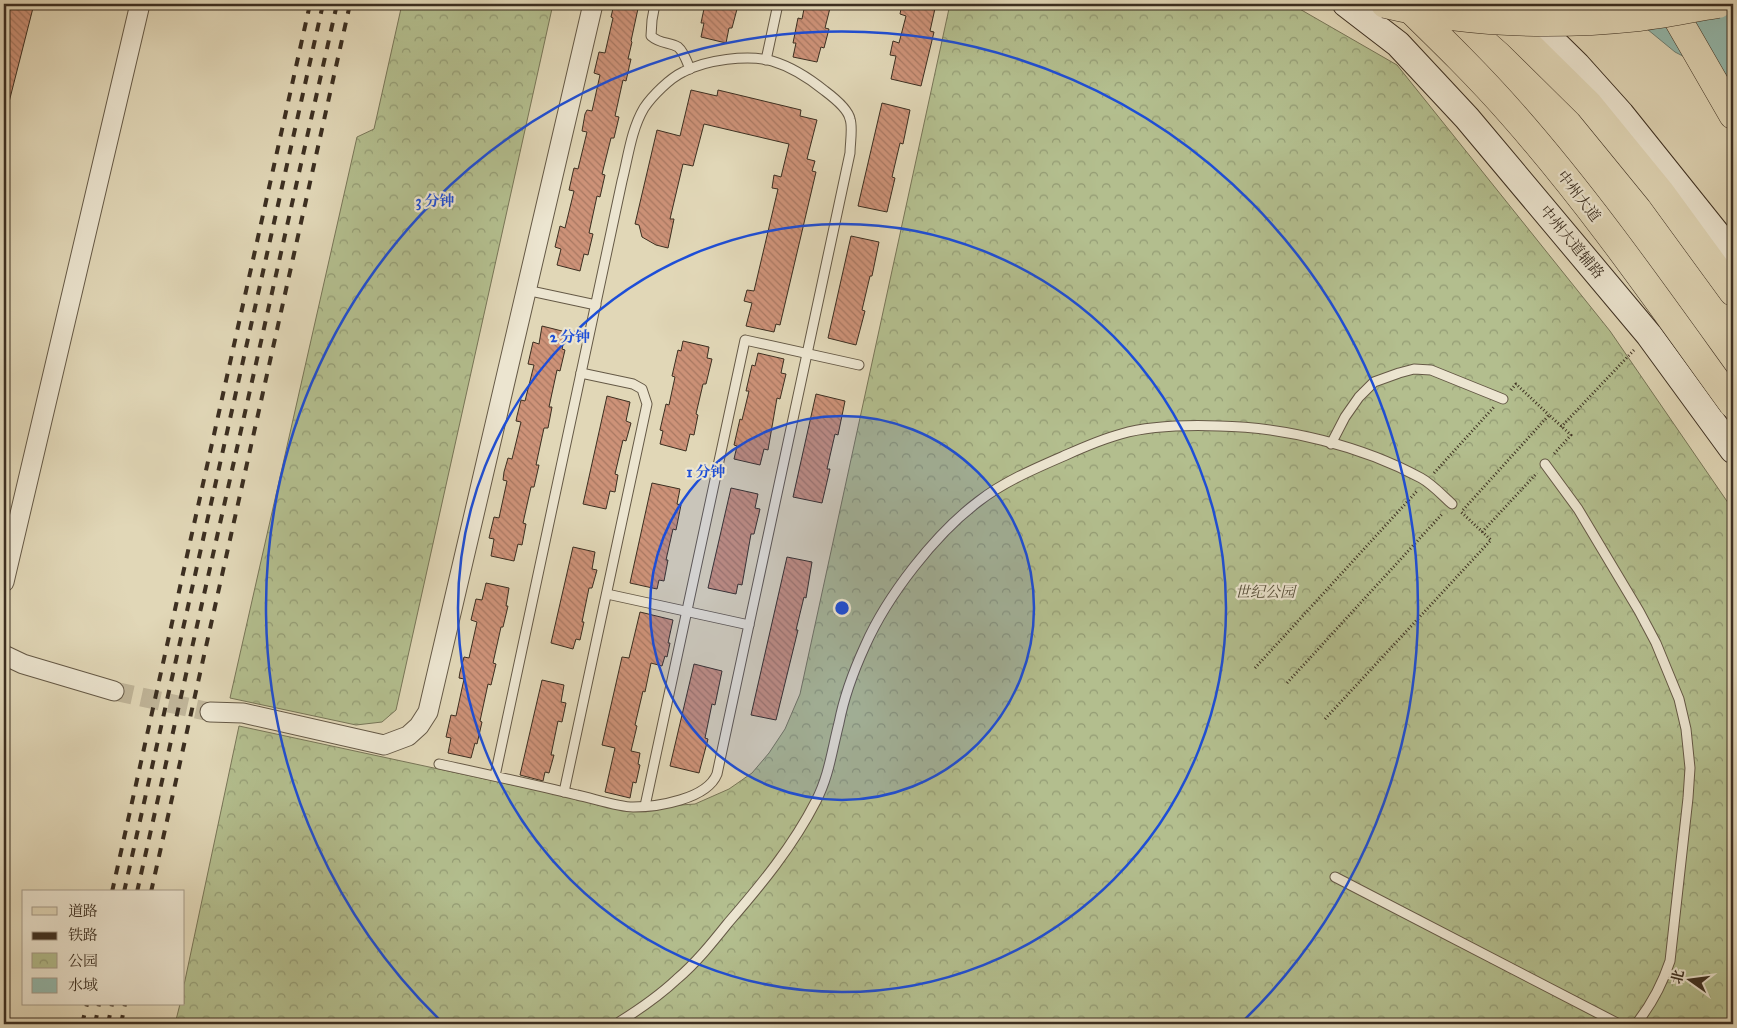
<svg xmlns="http://www.w3.org/2000/svg" width="1737" height="1028" font-family="'IM FELL Great Primer','Noto Serif SC',serif">
<defs>
<pattern id="park-crowns" width="20" height="18" patternUnits="userSpaceOnUse" patternTransform="scale(1.25)"><rect width="20" height="18" fill="#b3be8e"/><path d="M2 6a3 3 0 1 1 6 0M12 15a3 3 0 1 1 6 0" fill="none" stroke="#939b74"/></pattern>
<pattern id="building-back-hatch" width="6" height="6" patternUnits="userSpaceOnUse" patternTransform="scale(1.25)"><rect width="6" height="6" fill="#cd9278"/><path d="M-1 5l2 2M0 0l6 6M5-1l2 2" fill="none" stroke="#a87862"/></pattern>
</defs>
<rect width="100%" height="100%" fill="#e1d7b7"/>
<filter id="stains"><feTurbulence type="fractalNoise" baseFrequency=".004" numOctaves="4"/><feColorMatrix values="0 0 0 0 .2 0 0 0 0 .09 0 0 0 0 .02 0 0 0 .5 -.17"/></filter>
<radialGradient id="worn" r=".72"><stop offset=".6" stop-color="#630" stop-opacity="0"/><stop offset="1" stop-color="#630" stop-opacity=".3"/></radialGradient>
<g fill="url(#park-crowns)" stroke="#787658">
<path d="M402,4H553L396,710L382,722L356,725L230,698L357,137L374,129Z"/>
<path d="M950,4H1291L1397,65L1610,331L1733,510V1024H175L180,1004H184V985L239,726L624,809L695,804L729,789L752,773L769,753L785,729L800,694Z"/>
</g>
<path fill="#94baae" stroke="#718276" d="M1620,4H1733V82L1675,52L1636,20Z"/>
<g fill="url(#building-back-hatch)" stroke="#3c2f21">
<path d="M4,4H34L8,106L4,105Z"/>
<path d="M614,4H639L631,41L632,42L628,59H631L626,81L623,80L615,116L619,117L614,138H611L602,174L605,175L600,197L597,196L589,233L593,234L588,255L584,254L580,271L557,265L561,249L555,247L560,226L565,228L574,191L569,190L573,172L574,168L578,169L587,132L582,131L585,114L587,110L592,111L600,75L594,73L599,52L605,53L613,18L611,17Z"/>
<path d="M705,4H731L730,7L737,9L732,28H729L726,43L701,37L704,23H701Z"/>
<path d="M805,4H831L825,28L829,29L824,48L821,47L817,62L793,57L796,43H793L798,18L802,19Z"/>
<path d="M902,4H936L930,31L934,32L921,86L891,79L896,56L890,55L893,41L899,43L906,16L900,14Z"/>
<path d="M691,90L717,96L718,90L801,110L800,116L817,120L807,159L815,161L812,171L816,172L780,325L776,324L774,332L746,326L752,303L744,301L747,290L754,291L778,189L772,188L774,175L781,177L789,144L704,124L693,166L683,164L670,219H674L668,248L656,245L642,237L639,225L635,224L657,130L680,136Z"/>
<path d="M882,103L910,110L903,144L900,143L892,177L895,178L887,212L858,206Z"/>
<path d="M851,236L879,242L872,276H870L862,310L865,311L856,345L828,338Z"/>
<path d="M542,326L566,332L562,349L565,350L560,371L557,370L549,407H552L548,428H544L536,465H539L534,487H531L523,523L526,524L522,545L518,544L514,561L491,556L494,539L489,538L494,517L499,518L507,481L503,480L504,472L508,458L512,459L521,422L516,421L517,416L521,400L525,401L534,365L528,364L533,342L539,344Z"/>
<path d="M683,341L709,347L707,358L712,359L706,384H703L696,414L698,415L694,435L690,434L686,451L660,444L663,431L660,430L666,404L669,405L675,377L672,376L678,350L681,351Z"/>
<path d="M758,353L784,359L781,373L786,374L780,399L777,398L768,450L764,449L760,465L734,459L737,446L734,445L740,419L742,420L749,391H746L752,365L755,366Z"/>
<path d="M816,394L845,401L838,435L835,434L827,469H830L822,503L793,497Z"/>
<path d="M607,396L630,402L626,421L631,423L626,441L623,440L615,474L618,475L615,492L610,491L606,509L583,504Z"/>
<path d="M652,483L680,489L677,504L681,505L676,530L673,529L666,560H668L664,581L659,580L657,589L630,583Z"/>
<path d="M731,488L758,494L755,508L760,509L754,534H751L742,585L738,584L736,594L708,588Z"/>
<path d="M573,547L595,552L592,569L597,570L592,588H589L582,622H584L580,640L576,639L573,649L551,643Z"/>
<path d="M787,557L812,562L806,598L804,597L796,630H798L776,720L751,715Z"/>
<path d="M486,583L509,588L506,606H508L503,627H501L493,663L496,664L491,685L488,684L480,721L482,722L477,744L475,743L471,758L448,753L451,738L446,737L451,715L456,716L464,679L459,678L460,672L464,657L469,658L477,622L471,620L476,599L482,600Z"/>
<path d="M640,612L673,620L668,643H670L667,657L665,656L662,666L651,663L645,692L643,691L635,725L637,726L631,751L640,753L638,764L640,765L636,783L633,782L630,798L605,792L615,748L602,745L622,657L629,658Z"/>
<path d="M694,664L722,671L715,705L712,704L705,738L708,739L699,773L670,766Z"/>
<path d="M542,680L564,685L561,702L566,703L562,722L558,721L551,755H554L549,773L545,772L543,781L520,775Z"/>
</g>
<g fill="none" stroke-linecap="round" stroke-linejoin="round">
<path stroke="#c0b599" stroke-width="19" stroke-dasharray="19 9" stroke-linecap="butt" d="M114,691L210,712"/>
<defs>
<g id="lane">
<path d="M655,4L652,20L651,36C660,44 669,42 678,47C684,52 687,62 690,69"/>
<path d="M766,60L778,4"/>
<path d="M526,290L596,305"/>
<path d="M1331,444L1345,417L1359,397L1374,382L1399,373L1414,369L1431,370L1503,399"/>
<path d="M1545,464L1578,509L1639,611L1656,643L1679,699L1686,729L1690,768L1688,798L1670,961C1662,985 1652,1004 1636,1024"/>
<path d="M607,594L749,625"/>
<path d="M439,764C485,774 531,784 577,795C592,798 618,807 633,807C658,807 707,799 717,774L850,153C850,144 853,127 850,119C848,109 833,97 825,91C809,78 792,67 772,61C748,54 705,60 683,72C670,78 652,96 644,108C631,130 628,158 622,181L495,776"/>
<path d="M564,792L647,404L642,389L633,384L581,373"/>
<path d="M645,806L745,340L859,365"/>
<path d="M1335,877L1619,1024"/>
<path d="M616,1024C637,1011 659,996 677,979C696,963 712,943 728,923C761,885 793,846 816,801C829,776 832,750 839,723C844,697 854,670 865,646C887,596 935,534 979,501C1005,481 1036,468 1066,455C1084,447 1102,439 1121,434C1149,426 1190,425 1219,426C1285,427 1362,446 1421,478C1432,484 1442,495 1452,504"/>
</g>
<g id="street">
<path d="M4,582L140,4"/>
<path d="M4,655L23,664L114,691"/>
<path d="M210,712L243,713L384,745L408,736L419,726L428,712L593,4"/>
</g>
<g id="secondary">
<path d="M1346,4L1398,44L1467,118L1649,335L1733,450"/>
<path d="M1515,4L1577,65L1621,114L1733,254"/>
</g>
<path id="primary" d="M1483,4L1518,35L1589,105L1660,192L1733,292"/>
<path id="highway" d="M1669,4L1733,115"/>
</defs>
<use href="#lane" stroke="#655946" stroke-width="11"/>
<use href="#street" stroke="#655946" stroke-width="21"/>
<use href="#secondary" stroke="#3c2f21" stroke-width="28"/>
<use href="#primary" stroke="#3c2f21" stroke-width="29"/>
<use href="#highway" stroke="#3c2f21" stroke-width="29"/>
<g stroke="#3c2f21" stroke-width="3" stroke-dasharray="1 2.5" stroke-linecap="butt">
<path d="M1511,390L1516,384L1549,415"/>
<path d="M1561,427L1635,349"/>
<path d="M1434,473L1494,407"/>
<path d="M1463,510L1549,415L1571,435L1553,455"/>
<path d="M1482,532L1537,473"/>
<path d="M1255,668L1418,490"/>
<path d="M1287,683L1443,513"/>
<path d="M1325,719L1491,540L1460,511"/>
</g>
<use href="#lane" stroke="#ece5d0" stroke-width="9"/>
<use href="#street" stroke="#ece5d0" stroke-width="19"/>
<use href="#secondary" stroke="#ece5d0" stroke-width="26"/>
<use href="#primary" stroke="#e1d7b7" stroke-width="28"/>
<use href="#highway" stroke="#e1d7b7" stroke-width="28"/>
<g stroke="#3c2f21" stroke-width="4" stroke-dasharray="9 9" stroke-linecap="butt">
<path d="M112,892L310,4"/>
<path d="M124,892L323,4"/>
<path d="M137,892L337,4"/>
<path d="M151,892L350,4"/>
<path d="M82,1024L87,1004"/>
<path d="M95,1024L99,1004"/>
<path d="M108,1024L112,1004"/>
<path d="M121,1024L125,1004"/>
</g>
<defs>
<g id="highway-bridge">
<path d="M1385,4C1468,24 1554,26 1639,17C1665,14 1692,8 1718,4"/>
<path d="M1405,4C1442,40 1479,76 1513,115C1593,206 1662,306 1733,404"/>
</g>
</defs>
<use href="#highway-bridge" stroke="#3c2f21" stroke-width="29" stroke-linecap="butt"/>
<use href="#highway-bridge" stroke="#e1d7b7" stroke-width="28"/>
</g>
<circle cx="842" cy="608" r="192" fill="#1d4ed8" fill-opacity=".12"/>
<g fill="none" stroke="#1d4ed8" stroke-width="2.5">
<circle cx="842" cy="608" r="192"/>
<circle cx="842" cy="608" r="384"/>
<path d="M442 1022A576 576 0 1 1 1242 1022"/>
</g>
<g text-anchor="middle" dominant-baseline="central" stroke-width="4.5" stroke-linejoin="round" paint-order="stroke">
<g font-size="15" fill="#3c2f21" stroke="#ece5d0">
<text transform="translate(1579 196) rotate(52)">中州大道</text>
<text transform="translate(1572 242) rotate(50)">中州大道辅路</text>
</g>
<g font-size="15" font-style="italic" fill="#544c37" stroke="#ece5d0">
<text x="1265" y="592">世纪公园</text>
</g>
</g>
<circle cx="842" cy="608" r="8" fill="#1d4ed8" stroke="#ece5d0" stroke-width="2.5"/>
<g font-size="15" text-anchor="middle" font-weight="bold" fill="#1d4ed8" stroke="#ece5d0" stroke-width="4.5" stroke-linejoin="round" paint-order="stroke">
<text x="435" y="206">3 分钟</text>
<text x="570" y="342">2 分钟</text>
<text x="706" y="477">1 分钟</text>
</g>
<rect width="1737" height="1028" fill="none" stroke="#e1d7b7" stroke-width="20"/>
<rect x="5" y="5" width="1727" height="1018" fill="none" stroke="#3c2f21" stroke-width="2.5"/>
<rect x="10" y="10" width="1717" height="1008" fill="none" stroke="#3c2f21"/>
<rect x="22" y="890" width="162" height="115" fill="#ece5d0" stroke="#a69c8a"/>
<rect x="32" y="907" width="25" height="8" fill="#e1d7b7" stroke="#a69c8a"/>
<text x="68" y="916" font-size="15" fill="#3c2f21">道路</text>
<rect x="32" y="932" width="25" height="8" fill="#3c2f21" stroke="#a69c8a"/>
<text x="68" y="940" font-size="15" fill="#3c2f21">铁路</text>
<rect x="32" y="953" width="25" height="15" fill="url(#park-crowns)" stroke="#a69c8a"/>
<text x="68" y="966" font-size="15" fill="#3c2f21">公园</text>
<rect x="32" y="978" width="25" height="15" fill="#94baae" stroke="#a69c8a"/>
<text x="68" y="990" font-size="15" fill="#3c2f21">水域</text>
<g transform="translate(1690 980) rotate(284)" stroke="#ece5d0" stroke-width="4" paint-order="stroke">
<path d="M0-4L9 19L0 12L-9 19Z" fill="#3c2f21"/>
<text y="-8" font-size="14" font-weight="bold" text-anchor="middle" fill="#3c2f21">北</text>
</g>
<rect width="100%" height="100%" filter="url(#stains)"/>
<rect width="100%" height="100%" fill="url(#worn)"/>
</svg>
